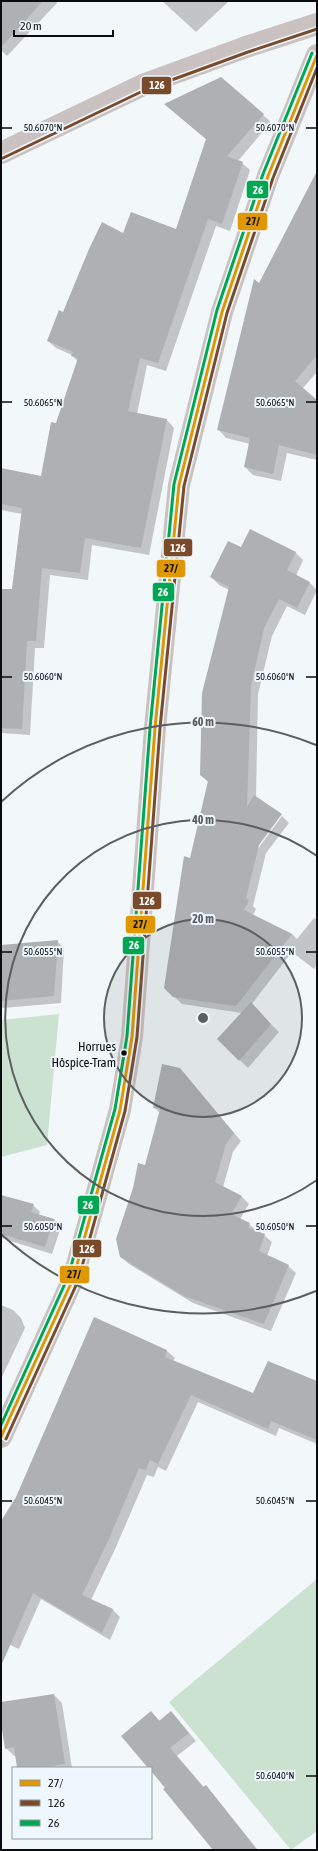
<svg xmlns="http://www.w3.org/2000/svg" width="318" height="1851" font-family="'Asap Condensed',sans-serif">
<rect width="100%" height="100%" fill="#f2f7fa"/>
<g fill="#cbe2d1">
<path d="M59,1014L47,1145L1,1157V1020Z"/>
<path d="M317,1579V1831L291,1850L169,1702Z"/>
</g>
<g fill="#0003">
<path d="M1,1H57V3L7,56L1,50Z"/>
<path d="M162,1H229L196,32Z"/>
<path d="M166,105L263,115L271,122L238,161L242,163L250,170L230,231L216,226L166,371L147,365L137,414L167,420L174,428L149,555L92,545L88,580L50,575L44,648H35L30,735L1,733V590H12L22,514L1,510V469L42,477L56,424L78,362L72,355L56,348L48,341L64,313L124,234L176,231L207,140Z"/>
<path d="M317,176V372L302,389L317,402V460L287,453L281,481L253,475L245,467L250,444L226,438L219,430L259,284Z"/>
<path d="M241,549L296,553L303,560L296,576L310,583L317,590L305,615L287,606L272,636L258,694L255,849L257,850L282,816L289,823L266,853L253,906L256,909L253,915L292,934L297,939L314,918L317,920V965L314,969L292,952L251,1005L279,1032L248,1068L218,1039L242,1013L182,1004L165,988L191,860L209,783L201,775L229,590L219,585L211,577Z"/>
<path d="M57,941L64,948L61,1003L3,1008L1,1006V946Z"/>
<path d="M179,1069L241,1141L233,1152L223,1187L241,1196L249,1204L240,1219L249,1224L257,1231L264,1235L272,1242L267,1256L288,1266L296,1273L271,1331L193,1303L129,1264L121,1257L160,1113L154,1107Z"/>
<path d="M1,1196L33,1205L40,1212L39,1215L54,1219L61,1227L52,1254L1,1238Z"/>
<path d="M1,1305L13,1310L21,1318L25,1328L1,1379Z"/>
<path d="M95,1319L167,1351L175,1358L173,1361L254,1395L317,1382V1444L279,1428L276,1436L198,1402L166,1471L158,1467L154,1477L147,1475L116,1547L91,1600L112,1609L120,1617L110,1640L41,1599L19,1649L1,1641V1535Z"/>
<path d="M54,1695L62,1703L72,1768H18L16,1756H14L6,1748L1,1716V1703Z"/>
<path d="M151,1712L160,1721L171,1712L196,1741L177,1756L204,1787L205,1786L213,1794L258,1850H214L150,1768Z"/>
</g>
<g fill="#adb1b4">
<path d="M1,1H43L1,47Z"/>
<path d="M221,77L264,114L227,156L243,162L222,224L208,219L158,363L140,358L128,411L167,419L141,548L85,538L80,573L42,568L36,641H27L22,729L1,728V589H12L22,508L1,504V468L41,476L51,422L56,423L78,358L71,356L73,352L47,341L59,310L63,312L89,249L102,222L123,233L131,212L176,229L206,139L164,104Z"/>
<path d="M317,171V355L295,381L317,400V455L279,445L273,474L244,467L250,438L217,430L254,279L259,283Z"/>
<path d="M250,529L296,552L287,570L310,582L297,608L279,599L264,628L251,686L247,807L254,795L282,814L259,845L246,898L249,900L244,910L292,934L236,1006L173,997L164,988L184,856L190,858L208,781L200,775L202,693L229,587L210,577L228,541L241,547Z"/>
<path d="M58,940L54,996L1,1001V945Z"/>
<path d="M251,1002L271,1024L239,1061L217,1039Z"/>
<path d="M162,1064L180,1068L234,1133L226,1144L215,1182L242,1196L231,1214L250,1223L248,1228L265,1234L259,1251L289,1265L264,1324L184,1296L120,1257L116,1239L133,1188L138,1163L145,1165L160,1109L153,1108Z"/>
<path d="M1,1195L34,1204L31,1212L54,1219L45,1247L1,1234Z"/>
<path d="M94,1317L167,1350L165,1357L253,1393L268,1361L317,1381V1440L271,1421L268,1429L191,1395L158,1464L150,1460L146,1470L139,1468L109,1539L82,1595L113,1609L102,1633L33,1593L1,1666V1521L16,1497Z"/>
<path d="M54,1694L65,1764L38,1768H17L14,1747L5,1749L1,1722V1702Z"/>
<path d="M151,1711L159,1721L171,1711L189,1733L170,1748L203,1787L206,1785L257,1850H213L163,1789L165,1788L151,1771V1768H148L121,1736Z"/>
</g>
<g fill="none" stroke-linecap="round" stroke-linejoin="round">
<g stroke="#cac2c1" stroke-width="22">
<path d="M1,153L145,84L246,47L317,24"/>
<path d="M1,1437L73,1279L120,1110L132,1037L155,728L179,485L222,312L268,176L317,55"/>
</g>
<defs>
<path id="bus-1" d="M1,1437L73,1279L120,1110L132,1037L155,728L179,485L222,312L268,176L317,55"/>
<g id="bus-2">
<path d="M3,158L147,89L248,52L317,29"/>
<path d="M6,1439L78,1281L125,1111L137,1037L160,728L184,486L227,313L273,178L317,68"/>
</g>
<path id="bus-3" d="M1,1425L68,1277L115,1109L127,1036L150,728L174,484L217,310L263,174L312,53"/>
</defs>
<use href="#bus-1" stroke="#eff7fe" stroke-width="6"/>
<use href="#bus-2" stroke="#eff7fe" stroke-width="6"/>
<use href="#bus-3" stroke="#eff7fe" stroke-width="6"/>
<use href="#bus-1" stroke="#df9702" stroke-width="3"/>
<use href="#bus-2" stroke="#7a4b2a" stroke-width="3"/>
<use href="#bus-3" stroke="#00a651" stroke-width="3"/>
</g>
<path fill="none" stroke="#0a0d0f" stroke-width="1.5" d="M2,128H12M306,128H316M2,402H12M306,402H316M2,677H12M306,677H316M2,952H12M306,952H316M2,1226H12M306,1226H316M2,1501H12M306,1501H316M306,1776H316"/>
<circle cx="203" cy="1018" r="99" fill="#5b5f61" fill-opacity=".12"/>
<g fill="none" stroke="#5b5f61" stroke-width="2">
<circle cx="203" cy="1018" r="99"/>
<path d="M317 1180A198 198 0 1 1 317 856"/>
<path d="M316 1291A296 296 0 0 1 1 1234M1 802A296 296 0 0 1 316 745"/>
</g>
<circle fill="#0a0d0f" stroke="#eff7fe" stroke-width="1.5" cx="124" cy="1053" r="3.5"/>
<g text-anchor="middle" dominant-baseline="central" stroke-width="4" stroke-linejoin="round" paint-order="stroke">
<g font-size="13" fill="#0a0d0f" stroke="#eff7fe" text-anchor="end">
<text x="116" y="1046">Horrues<tspan x="116" dy="16">Hôspice-Tram</tspan></text>
</g>
</g>
<g font-size="10" text-anchor="middle" fill="#0a0d0f" stroke="#eff7fe" stroke-width="4" stroke-linejoin="round" paint-order="stroke">
<text x="43" y="131">50.6070°N</text>
<text x="275" y="131">50.6070°N</text>
<text x="43" y="406">50.6065°N</text>
<text x="275" y="406">50.6065°N</text>
<text x="43" y="680">50.6060°N</text>
<text x="275" y="680">50.6060°N</text>
<text x="43" y="955">50.6055°N</text>
<text x="275" y="955">50.6055°N</text>
<text x="43" y="1230">50.6050°N</text>
<text x="275" y="1230">50.6050°N</text>
<text x="43" y="1504">50.6045°N</text>
<text x="275" y="1504">50.6045°N</text>
<text x="275" y="1779">50.6040°N</text>
</g>
<circle cx="203" cy="1018" r="6" fill="#5b5f61" stroke="#eff7fe" stroke-width="2"/>
<g font-size="12" text-anchor="middle" font-weight="bold" fill="#5b5f61" stroke="#eff7fe" stroke-width="4" stroke-linejoin="round" paint-order="stroke">
<text x="203" y="726">60 m</text>
<text x="203" y="824">40 m</text>
<text x="203" y="923">20 m</text>
</g>
<g stroke="#eff7fe" stroke-width="1.5">
<rect x="141" y="76" width="31" height="19" rx="4" fill="#7a4b2a"/>
<rect x="246" y="180" width="23" height="19" rx="4" fill="#00a651"/>
<rect x="237" y="212" width="31" height="19" rx="4" fill="#df9702"/>
<rect x="163" y="538" width="30" height="19" rx="4" fill="#7a4b2a"/>
<rect x="156" y="559" width="30" height="19" rx="4" fill="#df9702"/>
<rect x="152" y="582" width="23" height="20" rx="4" fill="#00a651"/>
<rect x="132" y="891" width="30" height="19" rx="4" fill="#7a4b2a"/>
<rect x="125" y="915" width="31" height="19" rx="4" fill="#df9702"/>
<rect x="122" y="936" width="23" height="19" rx="4" fill="#00a651"/>
<rect x="77" y="1195" width="23" height="20" rx="4" fill="#00a651"/>
<rect x="72" y="1239" width="30" height="19" rx="4" fill="#7a4b2a"/>
<rect x="59" y="1265" width="31" height="19" rx="4" fill="#df9702"/>
</g>
<g font-size="11" text-anchor="middle" font-weight="bold" fill="#fff">
<text x="157" y="89">126</text>
<text x="258" y="194">26</text>
<text x="178" y="552">126</text>
<text x="163" y="596">26</text>
<text x="147" y="905">126</text>
<text x="134" y="949">26</text>
<text x="88" y="1209">26</text>
<text x="87" y="1253">126</text>
</g>
<g font-size="11" text-anchor="middle" font-weight="bold" fill="#111">
<text x="253" y="225">27/</text>
<text x="171" y="572">27/</text>
<text x="140" y="928">27/</text>
<text x="74" y="1278">27/</text>
</g>
<rect width="318" height="1851" fill="none" stroke="#0a0d0f" stroke-width="4"/>
<rect x="12" y="1767" width="140" height="72" fill="#eff7fe" stroke="#93999e"/>
<rect x="20" y="1780" width="20" height="6" fill="#df9702" stroke="#93999e"/>
<text x="48" y="1787" font-size="12" fill="#0a0d0f">27/</text>
<rect x="20" y="1800" width="20" height="6" fill="#7a4b2a" stroke="#93999e"/>
<text x="48" y="1807" font-size="12" fill="#0a0d0f">126</text>
<rect x="20" y="1820" width="20" height="6" fill="#00a651" stroke="#93999e"/>
<text x="48" y="1827" font-size="12" fill="#0a0d0f">26</text>
<path d="M14 30v6h99v-6" fill="none" stroke="#0a0d0f" stroke-width="2"/>
<text x="20" y="30" font-size="12" fill="#0a0d0f" stroke="#eff7fe" stroke-width="3" paint-order="stroke">20 m</text>
</svg>
